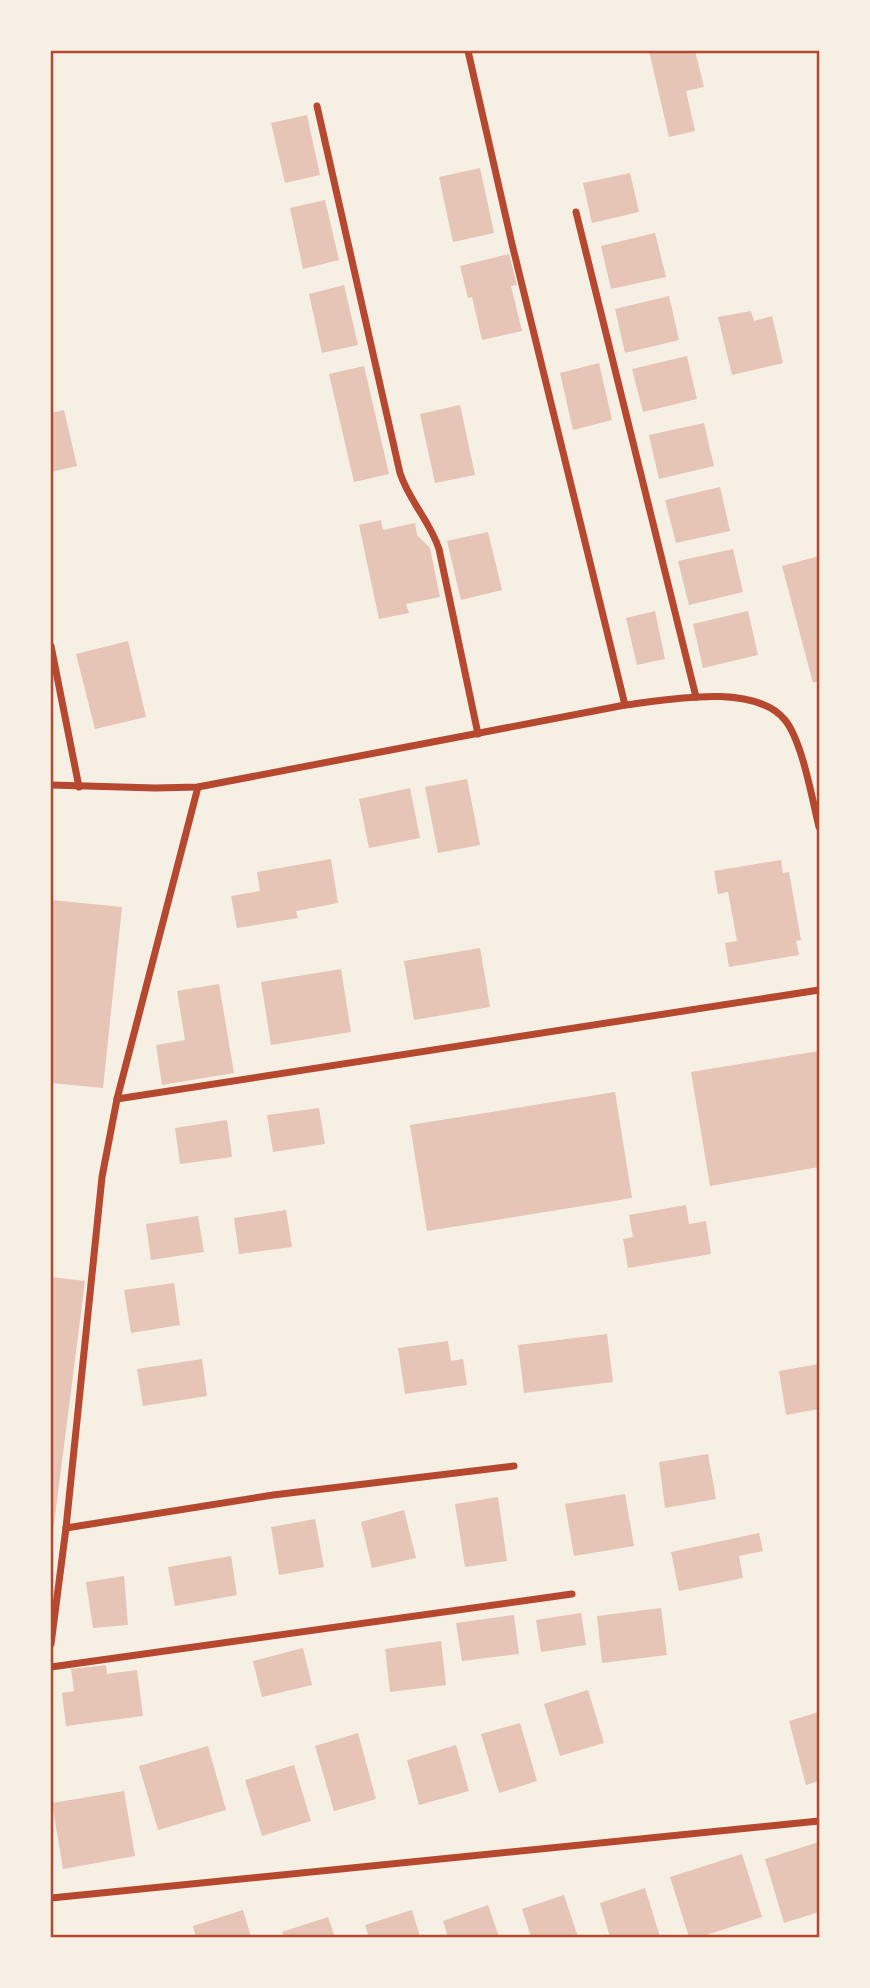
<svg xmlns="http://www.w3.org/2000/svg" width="870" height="1988" font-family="'DM Sans',sans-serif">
<rect width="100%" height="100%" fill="#f6efe4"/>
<g fill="#e6c5b7">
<path d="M649,51H695L704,87L686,91L695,131L669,137Z"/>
<path d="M307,115L320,175L285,183L271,123Z"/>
<path d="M480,168L494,233L453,242L439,177Z"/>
<path d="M630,173L639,212L592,223L583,183Z"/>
<path d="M325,200L339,260L303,269L290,208Z"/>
<path d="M655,233L666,277L611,289L601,246Z"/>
<path d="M509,254L517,285L511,286L522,331L482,340L472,297L468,298L460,266Z"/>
<path d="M344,285L358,345L322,353L309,294Z"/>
<path d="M669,296L679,340L625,353L615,309Z"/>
<path d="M751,311L754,321L772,316L783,363L732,375L718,317Z"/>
<path d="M687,356L697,399L643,412L632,369Z"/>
<path d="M599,363L612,420L573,430L560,373Z"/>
<path d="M364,366L389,474L354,482L329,374Z"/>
<path d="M460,405L475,475L435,483L420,414Z"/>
<path d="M64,410L77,466L51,472V413Z"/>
<path d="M704,423L714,466L659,479L649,435Z"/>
<path d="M720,487L730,531L676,543L665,500Z"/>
<path d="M381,520L383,530L415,523L417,535L430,548L440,597L406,604L409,613L379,619L359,525Z"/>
<path d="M488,532L502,590L461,600L447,541Z"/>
<path d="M733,549L743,592L689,605L678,561Z"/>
<path d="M819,556V681L813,683L782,566Z"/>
<path d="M655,611L665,659L637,665L626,618Z"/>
<path d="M748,611L758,655L703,668L693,624Z"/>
<path d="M128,641L146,717L95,729L76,654Z"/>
<path d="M467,779L480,845L438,853L425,787Z"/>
<path d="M410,788L420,838L369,848L359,799Z"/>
<path d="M331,859L338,903L296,911L298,918L237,928L231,896L260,891L257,872Z"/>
<path d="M781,860L783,873L789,872L801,940L796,941L799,955L729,967L725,943L737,941L728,892L718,894L714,871Z"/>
<path d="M51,900L122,907L103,1088L51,1083Z"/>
<path d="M480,948L490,1007L414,1020L404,961Z"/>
<path d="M341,969L351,1032L271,1045L261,982Z"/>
<path d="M219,984L234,1073L162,1085L156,1045L185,1040L177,991Z"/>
<path d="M819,1051V1167L710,1186L691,1072Z"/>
<path d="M615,1092L632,1198L427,1231L410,1125Z"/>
<path d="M319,1108L325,1144L273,1152L267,1115Z"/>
<path d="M227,1120L232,1157L180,1164L175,1128Z"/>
<path d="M686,1205L689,1224L706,1221L711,1254L628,1268L623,1239L633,1237L629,1215Z"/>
<path d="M286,1210L292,1247L239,1254L234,1218Z"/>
<path d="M198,1216L204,1252L151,1260L146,1224Z"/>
<path d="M51,1277L85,1281L52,1540H51Z"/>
<path d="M174,1283L180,1325L131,1333L124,1290Z"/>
<path d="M607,1334L613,1382L524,1393L518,1345Z"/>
<path d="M448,1341L451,1361L463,1359L467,1385L405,1394L398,1348Z"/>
<path d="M202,1359L207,1396L143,1406L137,1369Z"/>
<path d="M819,1364V1409L786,1415L779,1371Z"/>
<path d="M708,1454L716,1499L665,1508L659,1462Z"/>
<path d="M625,1494L634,1546L574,1556L565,1504Z"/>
<path d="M498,1497L507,1561L465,1567L455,1504Z"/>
<path d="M404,1510L416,1558L372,1568L361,1522Z"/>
<path d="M315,1519L324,1567L279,1575L271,1527Z"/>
<path d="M759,1533L763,1551L739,1556L743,1578L679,1591L671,1552Z"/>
<path d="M231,1556L237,1595L175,1606L168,1567Z"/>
<path d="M124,1576L128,1625L93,1628L86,1582Z"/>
<path d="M661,1608L667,1655L602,1663L597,1616Z"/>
<path d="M581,1613L586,1645L541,1652L536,1620Z"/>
<path d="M514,1615L519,1654L462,1661L456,1623Z"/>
<path d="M441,1641L446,1685L390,1692L385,1649Z"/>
<path d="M303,1648L312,1685L262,1697L253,1661Z"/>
<path d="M106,1665L107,1674L137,1670L143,1716L66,1726L62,1693L74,1691L71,1669Z"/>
<path d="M588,1690L604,1743L560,1756L544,1704Z"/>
<path d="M819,1712V1781L806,1785L789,1721Z"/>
<path d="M520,1723L537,1781L499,1793L481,1734Z"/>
<path d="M358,1733L376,1799L334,1811L315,1746Z"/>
<path d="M456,1745L469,1791L419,1805L407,1760Z"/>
<path d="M208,1746L226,1810L158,1830L139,1766Z"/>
<path d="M294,1765L311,1821L262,1836L245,1780Z"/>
<path d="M124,1791L135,1856L63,1869L52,1803Z"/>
<path d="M819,1842V1912L784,1923L765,1859Z"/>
<path d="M742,1854L762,1917L700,1937H689L670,1877Z"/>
<path d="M645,1888L660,1937H610L600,1903Z"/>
<path d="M564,1895L578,1937H531L522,1909Z"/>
<path d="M488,1905L499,1937H448L443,1921Z"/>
<path d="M243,1910L251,1937H196L193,1926Z"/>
<path d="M412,1910L420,1937H369L365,1925Z"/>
<path d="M328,1917L335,1937H284L282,1932Z"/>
</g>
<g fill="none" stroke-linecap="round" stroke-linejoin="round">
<g stroke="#b5482f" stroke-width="7">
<path d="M468,51L512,244L625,705"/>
<path d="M317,106L400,473C409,501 430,521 439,549L478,734"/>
<path d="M576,212L696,697"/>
<path d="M51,646L79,787"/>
<path d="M51,785L155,788L198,787L625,705C667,700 754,682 785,720C802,741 812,798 819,827"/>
<path d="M117,1099L819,990"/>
<path d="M66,1528L273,1495L514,1466"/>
<path d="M51,1644L66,1528L102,1177L117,1099L198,787"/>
<path d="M51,1667L572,1594"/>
<path d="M51,1898L819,1821"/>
</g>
</g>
<rect width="870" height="1988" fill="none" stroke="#f6efe4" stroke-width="105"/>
<rect x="52" y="52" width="766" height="1884" fill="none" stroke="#b5482f" stroke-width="2.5"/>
</svg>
